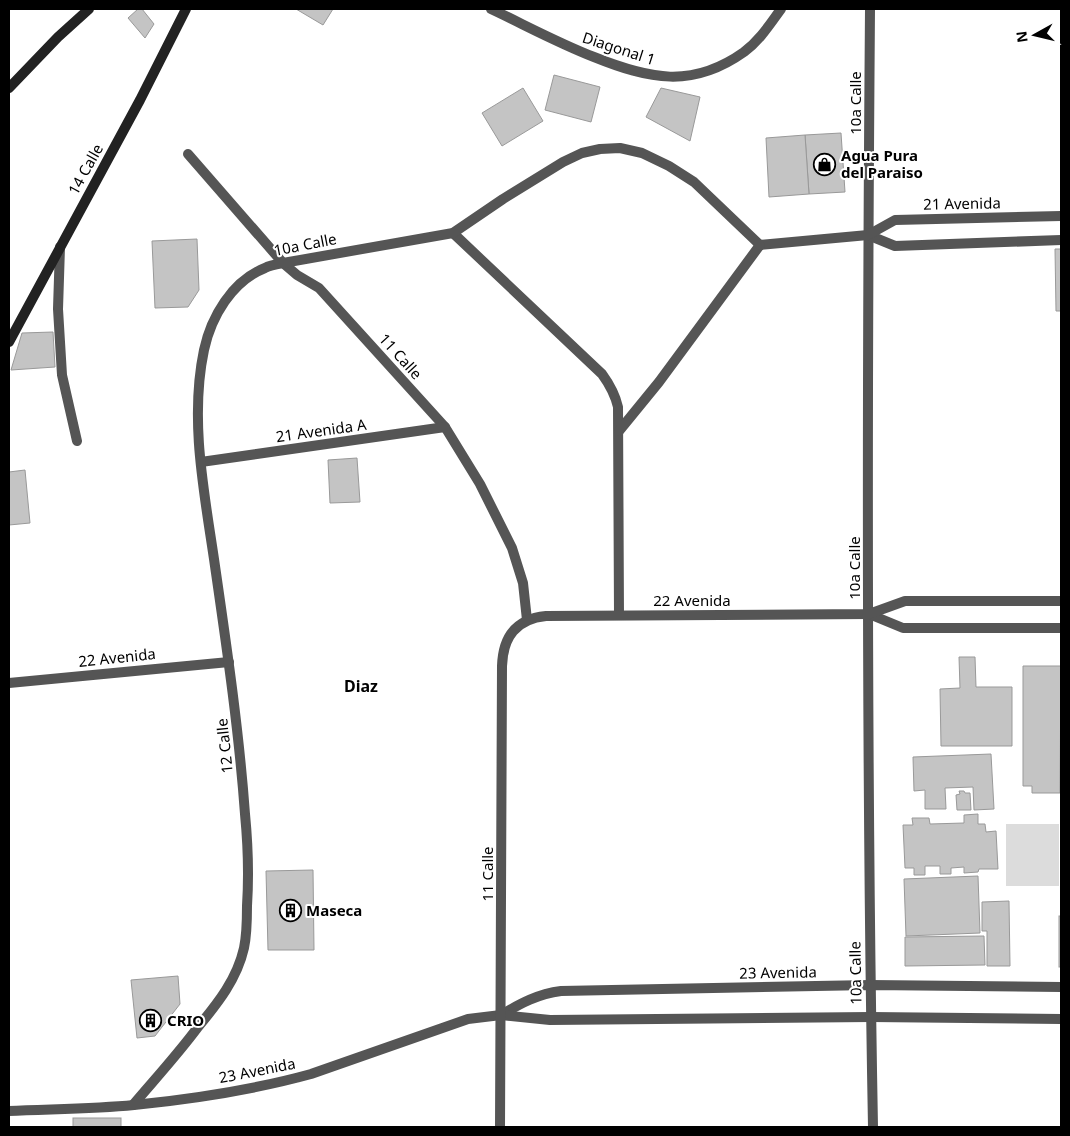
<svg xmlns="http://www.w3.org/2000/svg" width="1070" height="1136" font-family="'Noto Sans',sans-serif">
<rect width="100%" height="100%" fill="#fff"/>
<rect fill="#dcdcdc" x="1006" y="824" width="53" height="62"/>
<g fill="#c4c4c4" stroke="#999">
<path d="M138,9H142L154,24L145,38L128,18Z"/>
<path d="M296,9H333L323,25Z"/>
<path d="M554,75L600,87L591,122L545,110Z"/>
<path d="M523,88L543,121L502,146L482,113Z"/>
<path d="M661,88L700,97L690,141L646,117Z"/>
<path d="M841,133L845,192L809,194L805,135Z"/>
<path d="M805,135L809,194L769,197L766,138Z"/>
<path d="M197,239L199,290L188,307L155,308L152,241Z"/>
<path d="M1055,249H1061V311H1056Z"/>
<path d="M53,332L55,367L11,370L22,333Z"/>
<path d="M357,458L360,502L330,503L328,460Z"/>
<path d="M25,470L30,523L9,525V472Z"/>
<path d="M959,657H975L976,687H1012V746H941L940,689L960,688Z"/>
<path d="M1023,666H1061L1060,793H1032V786H1023Z"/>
<path d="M991,754L994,809L974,810L973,787L945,788L946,809H925V790L914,791L913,757Z"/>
<path d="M959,791H964L965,793H970L971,810H957L956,795L960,794Z"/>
<path d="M978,814V824H985L986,832L996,831L998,869H979L978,872L964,873V867L951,868V874H940V866H925V875H914V868H905L903,825H913L912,818H929L930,824L964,823V815Z"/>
<path d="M313,870L314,950H268L266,871Z"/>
<path d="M978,876L980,933L906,936L904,879Z"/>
<path d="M1009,901L1010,966H987V931H982V902Z"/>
<rect x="1059" y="916" width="2" height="51"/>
<path d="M984,936L985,965L905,966V937Z"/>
<path d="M178,976L180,1004L155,1036L137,1038L131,980Z"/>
<rect x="73" y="1118" width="48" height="9"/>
</g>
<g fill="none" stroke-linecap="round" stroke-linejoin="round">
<path stroke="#555" stroke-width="10" d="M60,247L58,309L62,375L77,441"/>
<g stroke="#555" stroke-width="10">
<path d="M491,9C525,25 558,43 594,57C649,79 692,89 744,52C760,40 770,24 781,9"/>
<path d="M870,9C867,382 866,755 873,1127"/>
<path d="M188,154L283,263L297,275L319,288L445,427L480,484L512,548L523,583L527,620"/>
<path d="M453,233L602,374C610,385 615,394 618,407L619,615"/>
<path d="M868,235L895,246L1061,240"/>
<path d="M760,245L868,235L895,220L1061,216"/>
<path d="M619,431L659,382L760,245"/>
<path d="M201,462L445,427"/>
<path d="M869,614L903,628H1061"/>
<path d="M9,683L229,662"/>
<path d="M501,1015C521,1003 538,994 561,991L870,985L1061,987"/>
<path d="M133,1105C155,1079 178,1054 198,1027C218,1003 237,979 244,948C247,934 247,920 247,906C249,875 248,845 245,814C239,731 227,649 215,566C205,496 189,421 204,350C211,317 232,281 265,268C270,265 277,264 283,263L453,233L503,199L563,162L582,153L600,149L620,148L642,153L669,166L694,182L760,245"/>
<path d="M9,1111C50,1109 93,1109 134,1105C193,1099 253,1090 311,1074L468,1019L501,1015L550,1020L871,1017L1061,1019"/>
<path d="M500,1127L502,666C503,637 516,619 546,616L869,614L905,601H1061"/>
</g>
<g stroke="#222" stroke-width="10">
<path d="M9,88L58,37L89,9"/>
<path d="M9,342L140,100L186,9"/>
</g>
</g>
<defs>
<symbol id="shop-ring" viewBox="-11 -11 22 22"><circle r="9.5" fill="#fff" stroke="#000" stroke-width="1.5"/><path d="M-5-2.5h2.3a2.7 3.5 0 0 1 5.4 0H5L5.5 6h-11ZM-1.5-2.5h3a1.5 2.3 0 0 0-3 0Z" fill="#000"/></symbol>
<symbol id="building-ring" viewBox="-11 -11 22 22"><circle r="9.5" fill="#fff" stroke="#000" stroke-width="1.5"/><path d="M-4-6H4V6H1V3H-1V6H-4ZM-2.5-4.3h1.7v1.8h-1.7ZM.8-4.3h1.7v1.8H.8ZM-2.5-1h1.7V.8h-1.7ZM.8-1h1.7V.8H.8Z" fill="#000"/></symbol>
</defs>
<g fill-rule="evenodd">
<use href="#shop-ring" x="812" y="152" width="25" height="25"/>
<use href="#building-ring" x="278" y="898" width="25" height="25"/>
<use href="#building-ring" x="138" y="1008" width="25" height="25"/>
</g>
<g text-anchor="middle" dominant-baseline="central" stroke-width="4" stroke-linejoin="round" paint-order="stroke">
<g font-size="15" fill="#000" stroke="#fff">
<text transform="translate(619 48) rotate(18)">Diagonal 1</text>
<text transform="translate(855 103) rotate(-90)">10a Calle</text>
<text transform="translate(85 169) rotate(-61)">14 Calle</text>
<text transform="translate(962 203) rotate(-1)">21 Avenida</text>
<text transform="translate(305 244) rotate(-11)">10a Calle</text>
<text transform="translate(401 356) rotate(48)">11 Calle</text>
<text transform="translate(321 430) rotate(-8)">21 Avenida A</text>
<text transform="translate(854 568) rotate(-90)">10a Calle</text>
<text x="692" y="600">22 Avenida</text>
<text transform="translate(117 657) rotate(-6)">22 Avenida</text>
<text transform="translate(224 746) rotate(-96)">12 Calle</text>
<text transform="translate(487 874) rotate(-90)">11 Calle</text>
<text transform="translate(778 972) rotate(-1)">23 Avenida</text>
<text transform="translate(855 973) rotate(-91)">10a Calle</text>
<text transform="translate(257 1070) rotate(-11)">23 Avenida</text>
</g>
<g font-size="15" font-weight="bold" fill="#000" stroke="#fff" text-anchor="start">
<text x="841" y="155">Agua Pura<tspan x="841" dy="17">del Paraiso</tspan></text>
<text x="306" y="910">Maseca</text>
<text x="167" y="1020">CRIO</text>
</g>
<g font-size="16" font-weight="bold" fill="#000" stroke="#fff">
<text x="361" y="686">Diaz</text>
</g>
</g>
<rect width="1070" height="1136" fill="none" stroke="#000000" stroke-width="20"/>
<g transform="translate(1035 35) rotate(262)" stroke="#ffffff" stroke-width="4" paint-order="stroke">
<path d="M0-4L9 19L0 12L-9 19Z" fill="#000000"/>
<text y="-8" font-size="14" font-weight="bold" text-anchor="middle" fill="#000000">N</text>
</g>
</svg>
